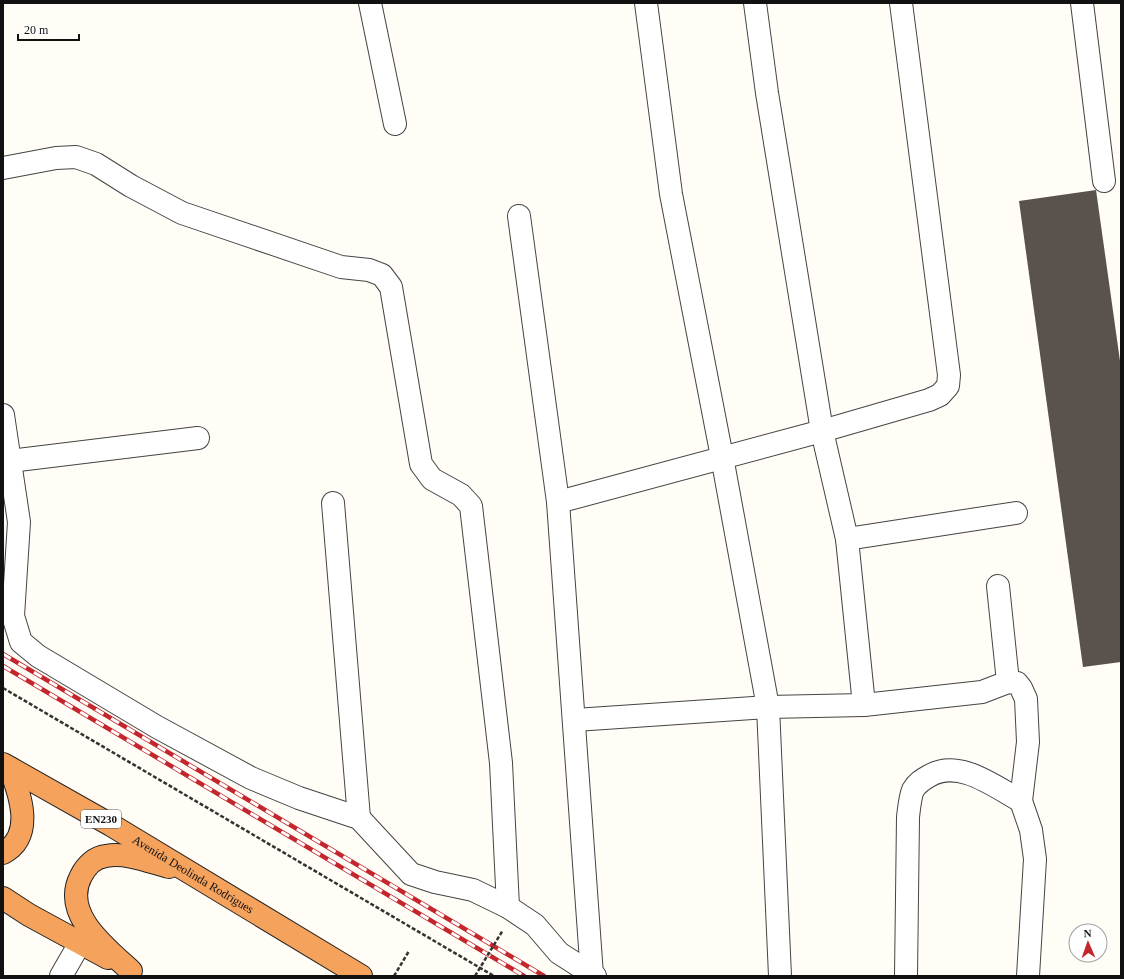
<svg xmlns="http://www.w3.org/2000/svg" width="1124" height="979" font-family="'Times New Roman',serif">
<rect width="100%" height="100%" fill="#fffdf5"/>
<path fill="#5a524d" d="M1096,190L1121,368V662L1083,667L1019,201Z"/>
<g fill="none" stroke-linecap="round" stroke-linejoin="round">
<defs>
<g id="minor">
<path d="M370,3L395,124"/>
<path d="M646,3L671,194L722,457L768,707L780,976"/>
<path d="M755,3L767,93L822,431L847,539L864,705"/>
<path d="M1082,3L1104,181"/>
<path d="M3,168L56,158L76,157L96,164L131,186L182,213L341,267L369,270L382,275L391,287L421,464L432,479L461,495L471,506L501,763L508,907"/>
<path d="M519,216L558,502L592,975"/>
<path d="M3,415L19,522L13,616L21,642L38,656L157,727L251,778L299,798L359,818L411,874L435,882L473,890L508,907L535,925L559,953L595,976"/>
<path d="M10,461L198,438"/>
<path d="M558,502L822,431L929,400L940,395L948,386L949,375L901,3"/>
<path d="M333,503L359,818"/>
<path d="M847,539L1016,513"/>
<path d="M1008,682L1017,683L1021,688L1026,699L1028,742L1021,801L1031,830L1035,859L1028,976"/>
<path d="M575,720L768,707L864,705L982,692L1008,682L998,586"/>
<path d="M61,976L80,943"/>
<path d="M906,976L908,817C909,809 910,797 913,790C917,783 922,780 929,776C959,758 995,787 1021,801"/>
</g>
<g id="highway">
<path id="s1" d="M3,764L111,825L361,976"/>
<path d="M3,853C35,836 20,794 10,768"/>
<path d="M3,898L29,915L108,958"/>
<path d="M131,971C106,948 61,914 81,876C86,866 95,857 106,856C126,852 150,862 169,867"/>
</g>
</defs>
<use href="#minor" stroke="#444" stroke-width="24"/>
<use href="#highway" stroke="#222" stroke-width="24"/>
<g stroke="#333" stroke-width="2.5" stroke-dasharray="4 2" stroke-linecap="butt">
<path d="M3,688L494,976"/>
<path d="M394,976L409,951"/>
</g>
<use href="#minor" stroke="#fff" stroke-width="22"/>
<use href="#highway" stroke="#f5a25d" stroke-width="22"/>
<defs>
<g id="rail">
<path d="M3,654L544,976"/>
<path d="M3,666L524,976"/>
</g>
</defs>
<use href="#rail" stroke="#c4262e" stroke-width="4.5"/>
<use href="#rail" stroke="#fff" stroke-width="3" stroke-dasharray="9" stroke-linecap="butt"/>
<path stroke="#333" stroke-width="2.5" stroke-dasharray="4 2" stroke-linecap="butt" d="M475,976L503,930"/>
</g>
<g text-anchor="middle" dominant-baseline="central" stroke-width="4" stroke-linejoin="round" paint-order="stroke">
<rect fill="#fff" stroke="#585858" stroke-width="1" x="81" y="810" width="40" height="18" rx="3"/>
<g font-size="11" font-weight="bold" fill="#111">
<text x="101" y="819">EN230</text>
</g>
<g font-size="12" fill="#111" stroke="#fff">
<text stroke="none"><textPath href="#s1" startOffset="220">Avenida Deolinda Rodrigues</textPath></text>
</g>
</g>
<rect width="1124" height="979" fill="none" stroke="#111111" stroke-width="8"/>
<g transform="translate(1088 943) rotate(358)"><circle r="19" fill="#ffffff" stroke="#a0a0a0"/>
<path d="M0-3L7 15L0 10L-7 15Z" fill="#c4262e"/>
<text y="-6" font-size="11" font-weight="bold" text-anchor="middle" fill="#111111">N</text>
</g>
<path d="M18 34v6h61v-6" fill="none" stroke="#111111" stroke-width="2"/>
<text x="24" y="34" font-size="12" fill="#111111" stroke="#ffffff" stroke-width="3" paint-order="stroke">20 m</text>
</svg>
